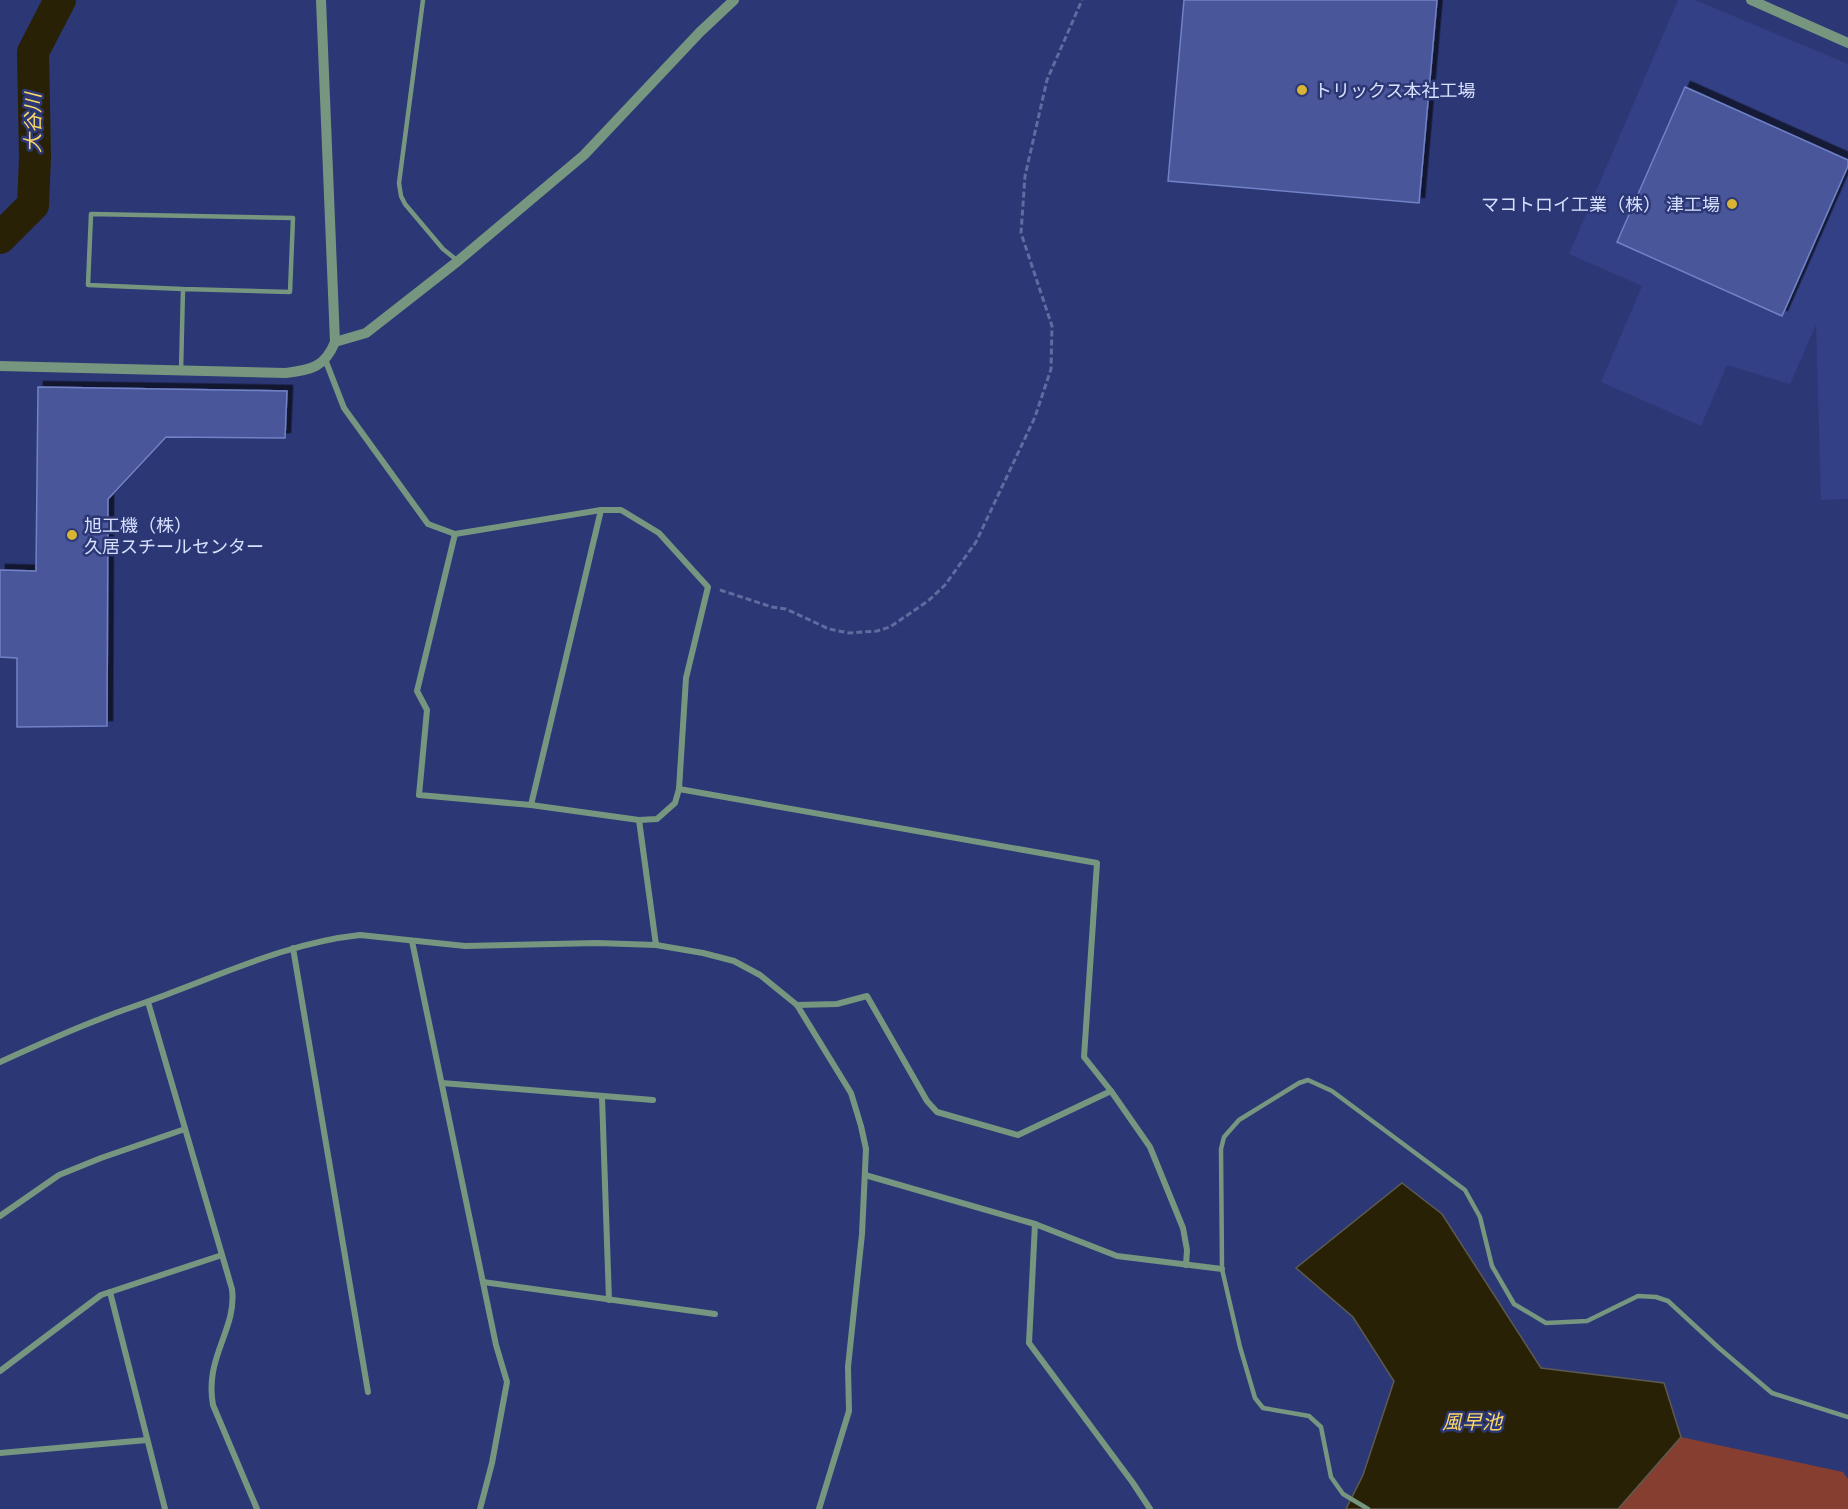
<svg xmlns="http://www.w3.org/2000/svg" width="1848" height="1509" font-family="Inter,'Noto Sans JP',sans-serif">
<defs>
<filter id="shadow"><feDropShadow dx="5.5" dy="-5.5" stdDeviation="0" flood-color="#0009"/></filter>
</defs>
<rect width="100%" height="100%" fill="#2c3775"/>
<path fill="#344086" d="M1678,0H1695L1848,64V499L1821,500L1816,325L1790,384L1727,365L1701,426L1601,382L1642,286L1569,254Z"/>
<path fill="#853e30" d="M1681,1437L1843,1472L1848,1479V1509H1618Z"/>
<path fill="#292106" stroke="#5d5a50" stroke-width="1.5" d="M1402,1183L1442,1214L1541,1368L1664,1383L1681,1437L1618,1509H1346L1363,1475L1394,1381L1353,1317L1296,1268Z"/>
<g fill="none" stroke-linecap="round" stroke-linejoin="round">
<path stroke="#292106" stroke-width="32" d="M0,238L33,205L35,158L33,52L60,0"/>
</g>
<g fill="#485699" stroke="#7182c7" stroke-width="1.5" filter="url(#shadow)">
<path d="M1184,0H1437L1419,203L1168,181Z"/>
<path d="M1685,87L1848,160V166L1782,316L1617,242Z"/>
<path d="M38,387L287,391L285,438L166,437L108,499L107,726L17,727V658L0,657V570L36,571Z"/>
</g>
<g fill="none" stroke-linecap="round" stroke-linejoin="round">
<path stroke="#606b9f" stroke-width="3" stroke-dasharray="6 3" stroke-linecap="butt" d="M720,590L772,607L786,609L829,629L849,633L877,631L890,627L928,601L945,585L976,542L1035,417L1051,369L1052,326L1021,233L1025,176L1047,80L1082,0"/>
<g stroke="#77967f" stroke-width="4.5">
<path d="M423,0L399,183L401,196L405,204L443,249L458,261"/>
<path d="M181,371L183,289L88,285L91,214L293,218L290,292L183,289"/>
<path d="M1368,1509L1343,1494L1331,1477L1321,1427L1309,1416L1263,1408L1255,1398L1240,1347L1222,1269L1221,1149L1224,1137L1239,1120L1299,1083L1308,1080L1332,1091L1465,1190L1480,1217L1492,1266L1514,1304L1546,1323L1587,1321L1638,1296L1656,1297L1668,1301L1719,1348L1772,1393L1848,1417"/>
</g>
<g stroke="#77967f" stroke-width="6">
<path d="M325,359L344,408L428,524L455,534"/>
<path d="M601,510H621L659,533L708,587L686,678L679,789L675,803L657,819L639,820L531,805L419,795L427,710L417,691L455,534Z"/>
<path d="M679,789L1097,863L1084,1057L1111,1091L1150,1147L1183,1228L1187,1250L1186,1265"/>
<path d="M531,805L601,510"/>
<path d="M639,820L656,945"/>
<path d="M412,941L496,1345L507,1382L492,1463L480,1509"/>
<path d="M293,948L368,1392"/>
<path d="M148,1002L232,1289C236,1319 218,1343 213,1372C211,1383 211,1394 213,1405L257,1509"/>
<path d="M797,1005L837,1004L867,996L927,1101L937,1112L1018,1135L1111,1091"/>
<path d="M0,1062C33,1047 66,1032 100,1019C124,1009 149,1002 173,992C234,969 294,942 360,935L465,946L597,943L656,945L703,953L734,961L760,975L797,1005L851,1093L861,1126L866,1149L862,1234L848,1367L849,1411L819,1509"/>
<path d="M442,1083L653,1100"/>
<path d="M602,1097L609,1300"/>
<path d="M865,1175L1035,1224L1117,1256L1222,1269"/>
<path d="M0,1216L59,1175L101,1158L185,1129"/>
<path d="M1035,1224L1029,1343L1133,1483L1150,1509"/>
<path d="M483,1282L715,1314"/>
<path d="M110,1292L165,1509"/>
<path d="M0,1371L101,1295L222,1255"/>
<path d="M0,1453L147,1440"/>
</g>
<g stroke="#77967f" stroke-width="10">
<path d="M1751,0L1848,43"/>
<path d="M335,342L366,333L458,261L584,155L700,32L734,0"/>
<path d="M0,366L286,373C311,370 325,367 335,342L321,0"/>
</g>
</g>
<g fill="#d8b434" stroke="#2c3775" stroke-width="2">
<circle cx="1302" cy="90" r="6"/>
<circle cx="1732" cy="204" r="6"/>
<circle cx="72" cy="535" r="6"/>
</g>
<g text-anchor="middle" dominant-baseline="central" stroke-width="5" stroke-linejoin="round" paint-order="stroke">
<g font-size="18" fill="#d7e0fe" stroke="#2c3775" text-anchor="start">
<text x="1314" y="90">トリックス本社工場</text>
<text x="1720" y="204" text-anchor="end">マコトロイ工業（株） 津工場</text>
<text x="84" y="525">旭工機（株）<tspan x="84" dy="21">久居スチールセンター</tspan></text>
</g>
<g font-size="20" font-style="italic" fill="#fcd966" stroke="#2c3775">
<text transform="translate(33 123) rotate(-90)">大谷川</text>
<text x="1472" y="1422">風早池</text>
</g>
</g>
</svg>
